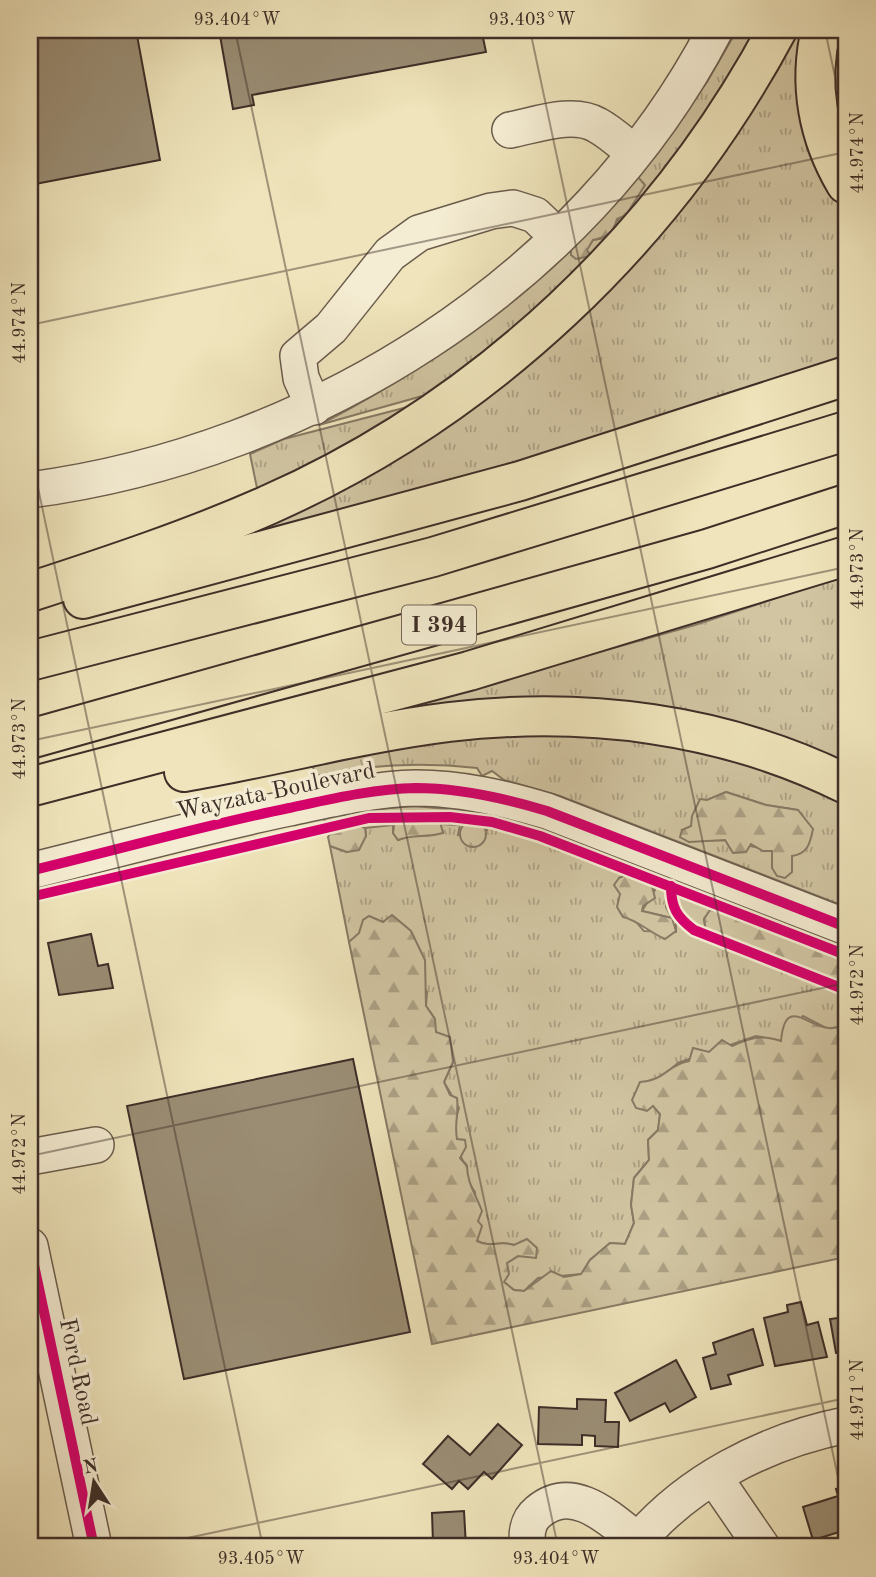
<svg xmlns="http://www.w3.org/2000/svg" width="876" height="1577" font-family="'Old Standard TT',serif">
<defs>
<pattern id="grass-tufts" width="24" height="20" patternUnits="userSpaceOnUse" patternTransform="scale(1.75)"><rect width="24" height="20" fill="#d1c5a2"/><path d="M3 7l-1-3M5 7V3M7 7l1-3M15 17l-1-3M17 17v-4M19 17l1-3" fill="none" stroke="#aba084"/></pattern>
<pattern id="forest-firs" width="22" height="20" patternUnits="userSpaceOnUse" patternTransform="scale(1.75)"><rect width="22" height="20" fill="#d1c5a2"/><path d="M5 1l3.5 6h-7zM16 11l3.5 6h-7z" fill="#aba084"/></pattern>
</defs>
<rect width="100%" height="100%" fill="#efe4bb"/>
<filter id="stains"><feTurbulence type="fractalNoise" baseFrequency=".00286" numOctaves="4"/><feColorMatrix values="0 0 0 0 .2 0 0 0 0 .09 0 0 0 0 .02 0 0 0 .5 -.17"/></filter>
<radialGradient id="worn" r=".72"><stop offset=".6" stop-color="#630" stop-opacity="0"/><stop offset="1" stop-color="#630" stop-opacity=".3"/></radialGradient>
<g fill="url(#grass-tufts)" stroke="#877a65" stroke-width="2" fill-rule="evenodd">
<path d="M737,30H762L717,106L586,267L440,391L319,425C411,378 495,320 571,248V255L591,256L586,250L593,240L605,238C617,219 632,205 644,185L637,176L707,82Z"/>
<path d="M790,30H809L838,200L846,210V358L621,432L266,533L262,517L488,386Z"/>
<path d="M832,30H846V162L826,60Z"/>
<path d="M423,403L258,493L250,454L284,439Z"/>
<path d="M846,575V732L840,742L846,746V772L806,755L403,719L401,708L695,625Z"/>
<path d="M627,729L846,794V907L560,796L504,780L492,771L482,776L477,768C422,762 370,764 315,776L311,756L423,735ZM726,792L766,805L798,810L792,856L726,840L689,841L682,830L691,827L707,800Z"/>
<path d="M415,806L498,814L549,829L846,944V952C772,923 698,893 624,865C575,846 525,824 473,817C423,809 374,814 325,824L324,818L364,810Z"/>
<path d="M439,824L460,825L458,835L487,830L484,824L542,839L630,873L619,878C620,899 629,915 644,931L676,932V922L716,945L846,996V1025L828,1029L803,1016L781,1041L756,1036L678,1063L657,1081L653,1106L660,1114L658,1130L648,1140L649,1160L634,1178L631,1205L634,1223L625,1244L610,1243L590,1260L582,1274L538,1278L524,1291L514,1290L504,1282L507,1263L518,1256L514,1245C500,1240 491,1248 477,1241L475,1192L467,1180V1166C454,1152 453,1126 459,1108L444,1082L453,1062L435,1032V1019L426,1006L427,992L383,922L376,921L349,942L330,846L347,852L366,836L365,828L393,825V833L398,840L415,834L443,832Z"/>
<path d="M651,882L667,888L666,907L672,918L642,911L655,890Z"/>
<path d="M676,892L767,926C746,930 732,912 711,910L704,919L706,931C690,922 673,913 676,892Z"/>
</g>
<g fill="url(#forest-firs)" stroke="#877a65" stroke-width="2">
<path d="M637,176L645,185L626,215L617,219C613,233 607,237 593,240L587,250L591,256L576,259L571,255V248Z"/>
<path d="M726,792L766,805L798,810L813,829C810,843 808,854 792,856V872L785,878L777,876L772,868V851H763L751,844L746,852L733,853L725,840L689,842L680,837L682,830L691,826L692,816L700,799L707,800Z"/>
<path d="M395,818H439L443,833C426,838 414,834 398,840L393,833Z"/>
<circle cx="473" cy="834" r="13"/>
<path d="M354,823L365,828L366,836L359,850L347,852L330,846L328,837L335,827Z"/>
<path d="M630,873L651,882L655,898L643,906L642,911L672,918L676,931L665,939C649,932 637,920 623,917L617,907L620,894L614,885L619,878Z"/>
<path d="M710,910C732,911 746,930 767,926L846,957V984L706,931L704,919Z"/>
<path d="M392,915L411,931L425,960L426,1006L435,1019L436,1032L450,1037L453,1062L444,1082L450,1095L457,1098C459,1113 454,1124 457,1139L465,1140L466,1147L460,1158L467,1166C467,1183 476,1195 482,1211L478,1221L482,1226L477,1241C491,1248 500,1240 514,1245L527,1239L537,1248L536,1258L518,1256L507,1263L509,1274L504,1282L514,1290L524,1291L551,1271L564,1277L581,1274L590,1260L610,1243L625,1244L634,1223L631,1205L634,1178L649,1160L648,1140L658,1130L660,1114L653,1106L647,1111L636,1108L632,1100L640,1082C666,1080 667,1065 689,1061L693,1048L709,1052L722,1040L732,1046C751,1038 761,1034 781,1041C785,995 807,1027 829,1028C834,1029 841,1026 846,1025V1257L432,1344L349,942L359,933L363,920L369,916L383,922Z"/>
</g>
<g fill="#9a8d74" stroke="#3d2e28" stroke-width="2">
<path d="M30,30H136L160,160L30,185Z"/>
<path d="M219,30H470L471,35L482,33L486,52L252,95L254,105L233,109Z"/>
<path d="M91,934L98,966L108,964L113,988L59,995L48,943Z"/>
<path d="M353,1059L410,1332L184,1379L127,1106Z"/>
<path d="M801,1302L807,1325L818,1322L827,1357L775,1366L764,1318L788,1312L787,1305Z"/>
<path d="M846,1317V1352L836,1353L830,1319Z"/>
<path d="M753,1329L763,1365L728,1375L731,1384L711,1389L703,1358L716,1354L713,1343Z"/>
<path d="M676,1360L696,1397L670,1412L665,1403L630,1421L615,1393Z"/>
<path d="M577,1399L606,1400L605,1422H619L618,1447L595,1446V1436L582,1435V1445L538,1444L539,1407L577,1409Z"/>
<path d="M498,1424L522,1445L492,1479L484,1472L468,1489L459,1481L452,1489L423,1464L448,1436L470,1455Z"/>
<path d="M846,1486V1530L813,1540L803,1507L838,1496L836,1489Z"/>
<path d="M464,1511L466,1547H430L433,1543L432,1513Z"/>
</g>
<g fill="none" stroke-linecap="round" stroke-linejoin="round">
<defs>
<g id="minor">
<path d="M510,130C536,125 573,111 597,125C610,132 622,143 633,152"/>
<path d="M314,407L301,378L298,356L331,328L390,254L419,233L491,211L513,208L535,215L557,236"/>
<path d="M30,490C309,453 583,284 715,30"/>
<path d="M30,871C116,850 202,826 289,808C331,799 373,789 416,788C461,788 504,798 547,811L846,927"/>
<path d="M30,1157L96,1145"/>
<path d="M30,1246L94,1547"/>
<path d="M714,1477L762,1547"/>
<path d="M528,1547C526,1535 527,1521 538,1512C573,1482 610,1519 638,1541"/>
<path d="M633,1547C685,1482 766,1441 846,1425"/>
</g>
<g id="highway">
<path d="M821,30C808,84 818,137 846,184"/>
<path d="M30,592C110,566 191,539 268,505C485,409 666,238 777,30"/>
<path d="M83,599L520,481L846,376"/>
<path d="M30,661L433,557L846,431"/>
<path d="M30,739L707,549L846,504"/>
<path d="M184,772C272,757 360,733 449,722C584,706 723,723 846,784"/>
<path d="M30,787L469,671L846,556"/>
</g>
</defs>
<use href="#minor" stroke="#6a5c4d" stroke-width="38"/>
<use href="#highway" stroke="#3d2e28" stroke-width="42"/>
<use href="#minor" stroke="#f5edd3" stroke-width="35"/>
<use href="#highway" stroke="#efe4bb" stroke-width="38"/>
<defs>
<g id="cycleway">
<path d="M30,871C116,850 202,826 289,808C331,799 373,789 416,788C461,788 504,798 547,811L846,927"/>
<path d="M671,886C671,908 677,917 694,930L846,990"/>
<path d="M30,897L369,818L450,817L492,822L540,836L846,955"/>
<path d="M30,1246L94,1547"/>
</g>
</defs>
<use href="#cycleway" stroke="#f5edd3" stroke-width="15"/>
<use href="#cycleway" stroke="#d6006c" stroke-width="10"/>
</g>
<path fill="none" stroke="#3d2e28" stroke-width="2" stroke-opacity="0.45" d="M235,30L558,1547M530,30L846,1515M825,30L846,128M30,325L846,152M30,450L263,1547M30,741L846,567M30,1156L846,983M145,1547L846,1398"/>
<g text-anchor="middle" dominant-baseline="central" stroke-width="7" stroke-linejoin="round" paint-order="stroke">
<rect fill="#f5edd3" stroke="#74675b" stroke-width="2" x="402" y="605.5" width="74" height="39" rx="5"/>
<g font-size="23" font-weight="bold" fill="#3d2e28">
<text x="439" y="625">I 394</text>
</g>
<g font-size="24" fill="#3d2e28" stroke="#f5edd3">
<text transform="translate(276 792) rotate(-12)">Wayzata Boulevard</text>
<text transform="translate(77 1372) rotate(78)">Ford Road</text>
</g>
</g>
<rect width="876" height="1577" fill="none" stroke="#efe4bb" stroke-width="77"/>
<g transform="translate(94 1482) rotate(348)" stroke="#f5edd3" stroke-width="5" paint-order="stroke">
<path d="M0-5L12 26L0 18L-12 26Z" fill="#3d2e28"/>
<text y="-10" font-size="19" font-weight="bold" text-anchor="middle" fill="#3d2e28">N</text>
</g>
<rect x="38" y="38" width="800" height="1500" fill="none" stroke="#3d2e28" stroke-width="2.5"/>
<g font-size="18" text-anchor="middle" fill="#3d2e28">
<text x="237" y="25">93.404°W</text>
<text x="532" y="25">93.403°W</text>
<text transform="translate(857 153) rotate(-90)" y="6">44.974°N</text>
<text transform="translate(19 323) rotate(-90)" y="6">44.974°N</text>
<text transform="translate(857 569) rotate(-90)" y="6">44.973°N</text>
<text transform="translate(19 739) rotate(-90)" y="6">44.973°N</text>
<text transform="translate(857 985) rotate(-90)" y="6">44.972°N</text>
<text transform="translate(19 1154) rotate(-90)" y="6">44.972°N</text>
<text transform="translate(857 1400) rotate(-90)" y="6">44.971°N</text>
<text x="261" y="1564">93.405°W</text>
<text x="556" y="1564">93.404°W</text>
</g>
<rect width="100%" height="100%" filter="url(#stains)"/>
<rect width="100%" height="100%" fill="url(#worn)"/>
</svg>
